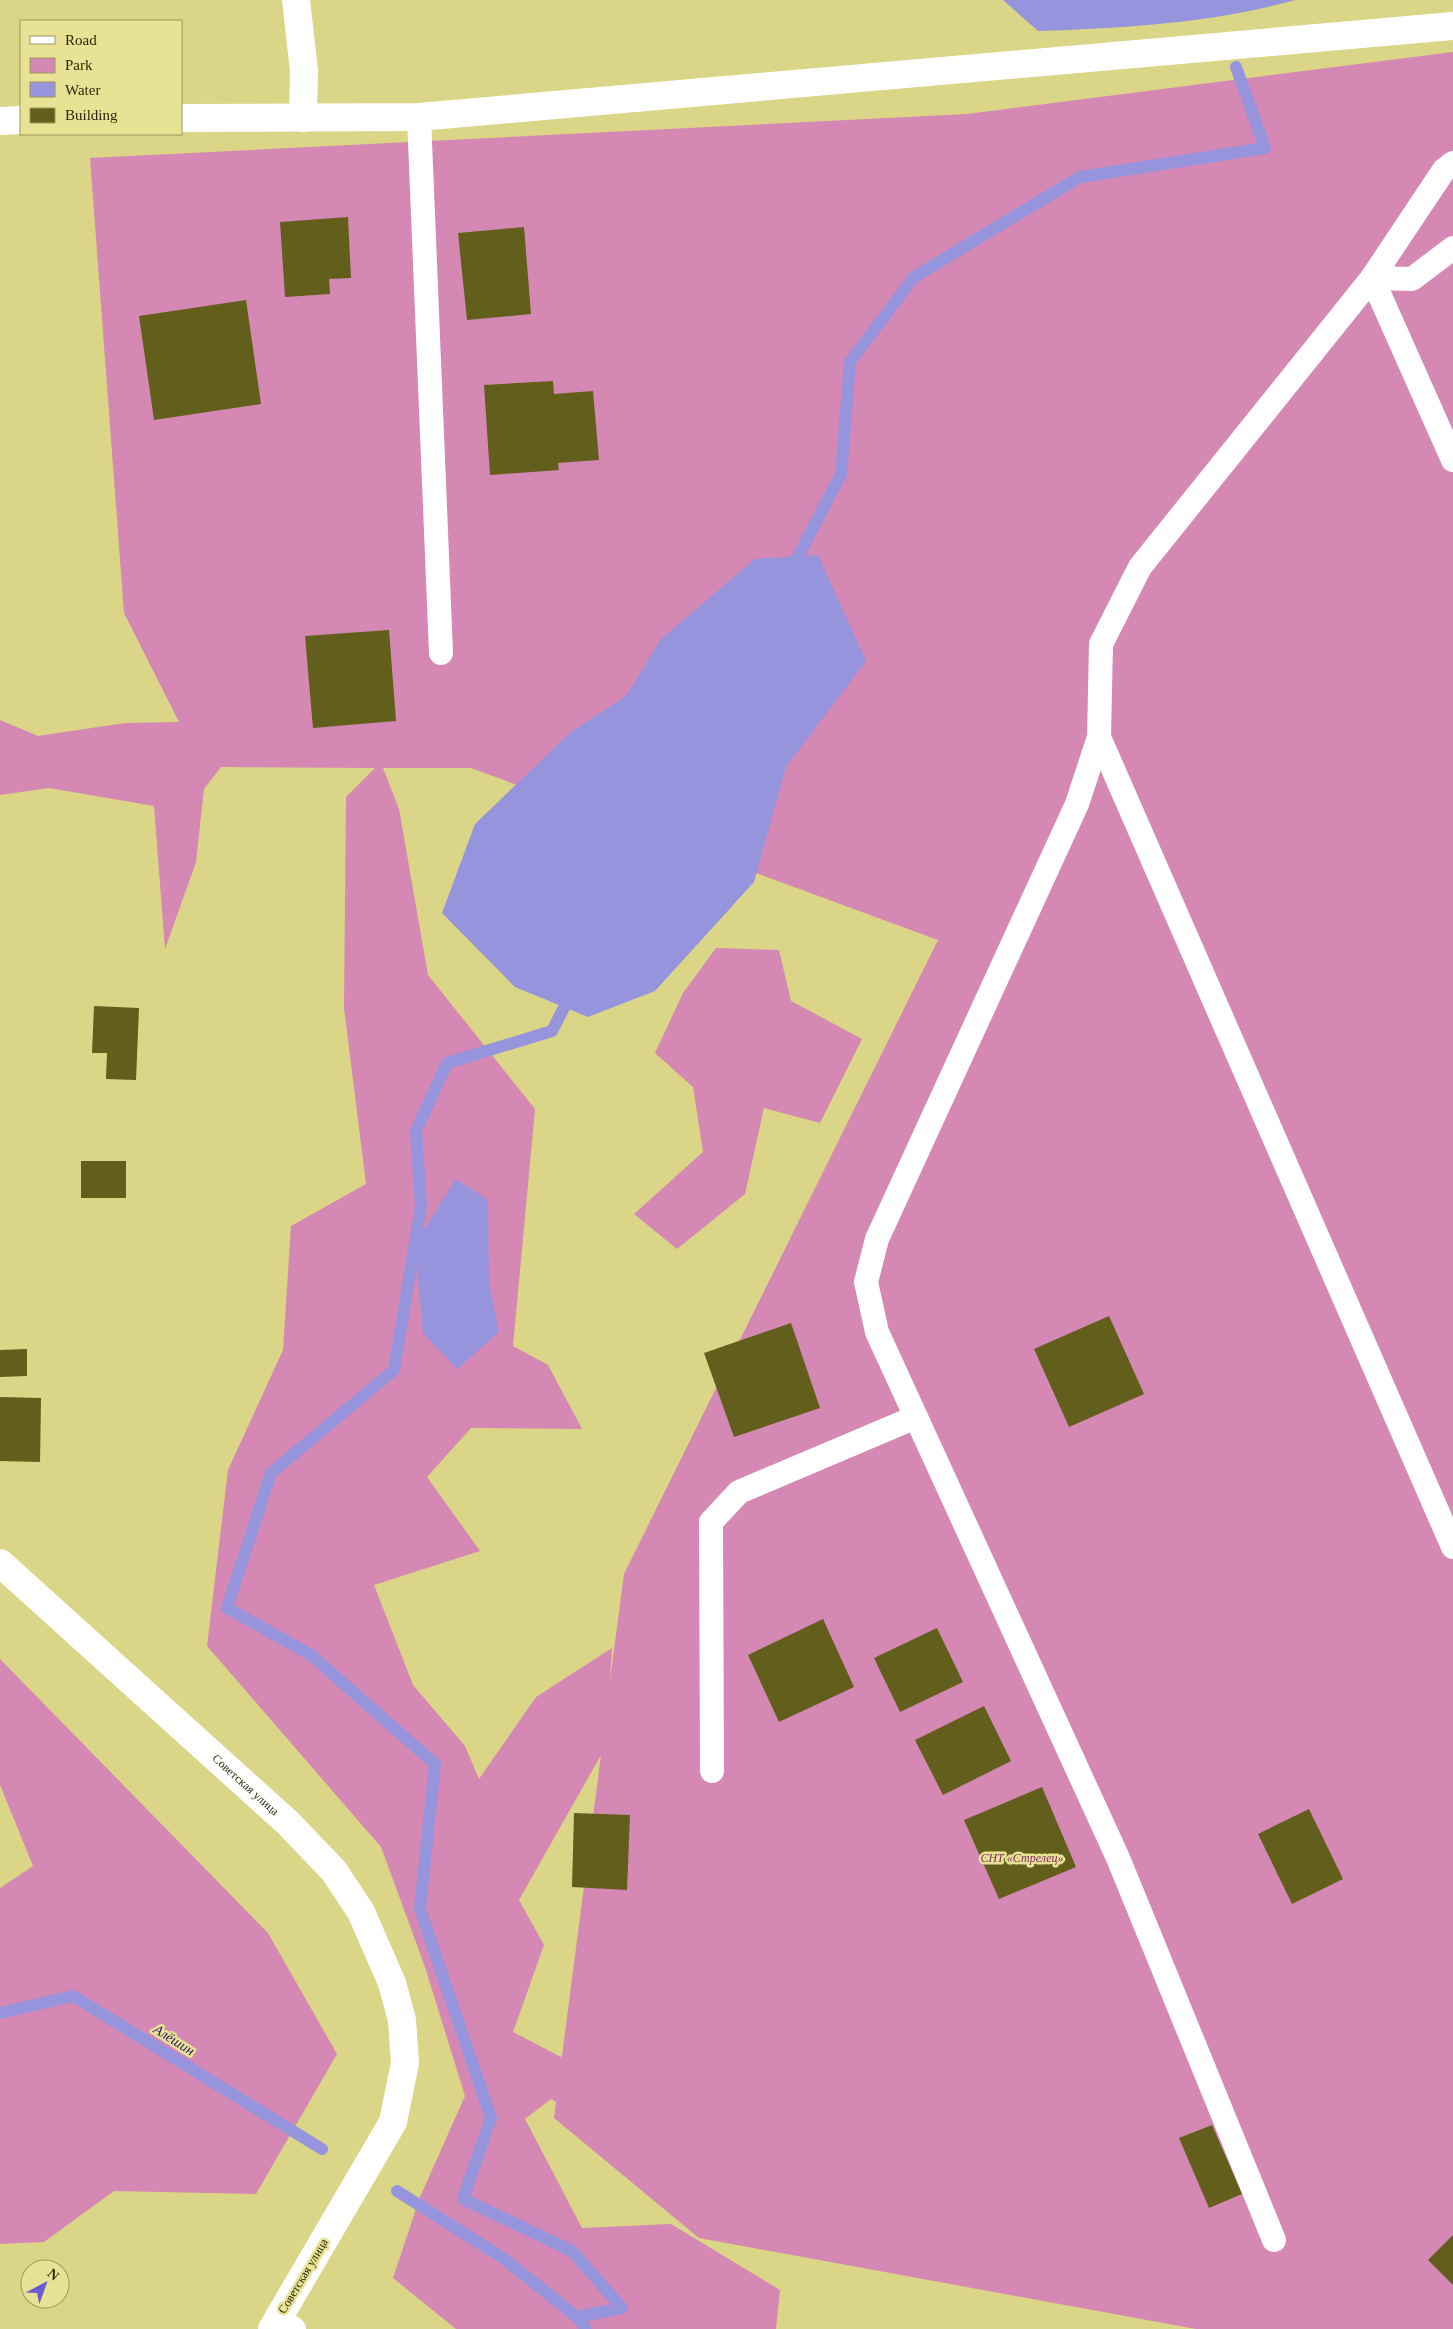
<svg xmlns="http://www.w3.org/2000/svg" width="1453" height="2329" font-family="'Times New Roman',serif">
<rect width="100%" height="100%" fill="#dad587"/>
<g fill="#d488b3" fill-rule="evenodd">
<path d="M1453,52V2329H1196L699,2238L554,2118L556,2102L551,2099L525,2119L582,2228L671,2224L780,2290L776,2329H456L393,2278L420,2197L465,2096L425,1967L381,1847L207,1646L228,1470L283,1350L291,1226L366,1184L344,1008L346,797L375,768L221,767L204,789L196,862L165,949L154,806L49,788L0,795V720L38,736L125,723L179,722L124,613L90,158L967,114ZM383,768H471L938,940L624,1574L610,1680L612,1648L536,1697L479,1779L465,1746L413,1685L374,1585L480,1551L427,1477L471,1428L582,1429L548,1365L513,1346L535,1109L428,975L399,809ZM601,1755L562,2056L561,2057L513,2032L544,1945L519,1900Z"/>
<path d="M716,948L779,950L791,1001L862,1039L820,1123L764,1108L745,1194L677,1249L634,1214L703,1152L693,1087L655,1053L683,993Z"/>
<path d="M0,1659L268,1933L337,2054L256,2194L114,2191L44,2242L0,2244V1888L33,1866L0,1785Z"/>
</g>
<g fill="#9794de">
<path d="M1003,0H1295C1212,23 1124,28 1038,31Z"/>
<path d="M818,555L866,661L786,767L754,882L655,991L588,1017L515,987L442,913L475,824L572,731L626,696L661,639L755,559Z"/>
<path d="M456,1179L488,1200L489,1283L499,1332L457,1369L423,1333L415,1244Z"/>
</g>
<g fill="none" stroke-linecap="round" stroke-linejoin="round">
<g stroke="#9794de" stroke-width="12">
<path d="M791,570L841,474L850,362L914,277L1080,177L1265,148L1236,67"/>
<path d="M572,992L552,1031L447,1063L416,1131L421,1206L394,1370L271,1473L227,1608L311,1655L435,1764L420,1909L491,2118L463,2199L572,2251L622,2308L577,2317"/>
<path d="M0,2013L73,1996L322,2149"/>
<path d="M397,2191L503,2258L577,2317L586,2329"/>
</g>
</g>
<g fill="#625e1b">
<path d="M348,217L351,278L329,279L330,294L285,297L280,222Z"/>
<path d="M524,227L531,314L467,320L458,233Z"/>
<path d="M246,300L261,404L154,420L139,316Z"/>
<path d="M553,381L554,394L593,391L599,460L558,463L559,470L490,475L484,385Z"/>
<path d="M389,630L396,721L313,728L305,636Z"/>
<path d="M94,1006L139,1008L136,1080L106,1079L107,1053H92Z"/>
<rect x="81" y="1161" width="45" height="37"/>
<path d="M1109,1316L1144,1394L1069,1427L1034,1349Z"/>
<path d="M791,1323L820,1408L734,1437L704,1353Z"/>
<path d="M27,1349V1376L0,1377V1350Z"/>
<path d="M0,1397L41,1398L40,1462L0,1461Z"/>
<path d="M823,1619L854,1687L779,1722L748,1655Z"/>
<path d="M937,1628L963,1682L900,1712L874,1658Z"/>
<path d="M984,1706L1011,1761L943,1795L915,1740Z"/>
<path d="M1042,1787L1076,1867L999,1899L964,1820Z"/>
<path d="M1309,1809L1343,1879L1292,1904L1258,1834Z"/>
<path d="M574,1813L630,1815L627,1890L572,1887Z"/>
<path d="M1212,2125L1242,2194L1209,2208L1179,2138Z"/>
<path d="M1453,2235V2285L1428,2260Z"/>
</g>
<g fill="none" stroke-linecap="round" stroke-linejoin="round">
<g stroke="#fff" stroke-width="24">
<path d="M419,117L441,653"/>
<path d="M1453,248L1412,279L1372,278L1453,460"/>
<path d="M1099,737L1453,1547"/>
<path d="M712,1771L711,1522L739,1492L916,1417"/>
<path d="M1274,2240L1118,1858L877,1332L866,1282L877,1239L1077,804L1099,737L1101,644L1140,567L1372,278L1444,170L1453,163"/>
<path d="M278,2319L294,2329"/>
</g>
<g stroke="#fff" stroke-width="28">
<path d="M296,0L304,71L303,118"/>
<path d="M181,118L419,117L1453,26"/>
<path d="M0,121L21,120"/>
</g>
<path stroke="#fff" stroke-width="28" id="s1" d="M0,1563L288,1823L334,1871L361,1912L392,1983L402,2020L405,2063L393,2122L272,2329"/>
</g>
<g text-anchor="middle" dominant-baseline="central" stroke-width="5" stroke-linejoin="round" paint-order="stroke">
<g font-size="12" fill="#2c2a09" stroke="#e7e294">
<text stroke="none"><textPath href="#s1" startOffset="331">Советская улица</textPath></text>
<text transform="translate(303 2276) rotate(-59)">Советская улица</text>
</g>
<g font-size="12" font-style="italic" fill="#852b64" stroke="#e7e294">
<text x="1022" y="1858">СНТ «Стрелец»</text>
</g>
<g font-size="14" font-style="italic" fill="#2e1a70" stroke="#e7e294">
<text transform="translate(174 2040) rotate(32)">Алёшин</text>
</g>
</g>
<rect x="20" y="20" width="162" height="115" fill="#e7e294" stroke="#9c985c"/>
<rect x="30" y="36" width="25" height="8" fill="#ffffff" stroke="#9c985c"/>
<text x="65" y="45" font-size="15" fill="#2c2a09">Road</text>
<rect x="30" y="58" width="25" height="15" fill="#d488b3" stroke="#9c985c"/>
<text x="65" y="70" font-size="15" fill="#2c2a09">Park</text>
<rect x="30" y="82" width="25" height="15" fill="#9794de" stroke="#9c985c"/>
<text x="65" y="95" font-size="15" fill="#2c2a09">Water</text>
<rect x="30" y="108" width="25" height="15" fill="#625e1b" stroke="#9c985c"/>
<text x="65" y="120" font-size="15" fill="#2c2a09">Building</text>
<g transform="translate(45 2284) rotate(41)"><circle r="24" fill="#e7e294" stroke="#9c985c"/>
<path d="M0-4L9 19L0 12L-9 19Z" fill="#6c5bd5"/>
<text y="-8" font-size="14" font-weight="bold" text-anchor="middle" fill="#2c2a09">N</text>
</g>
</svg>
